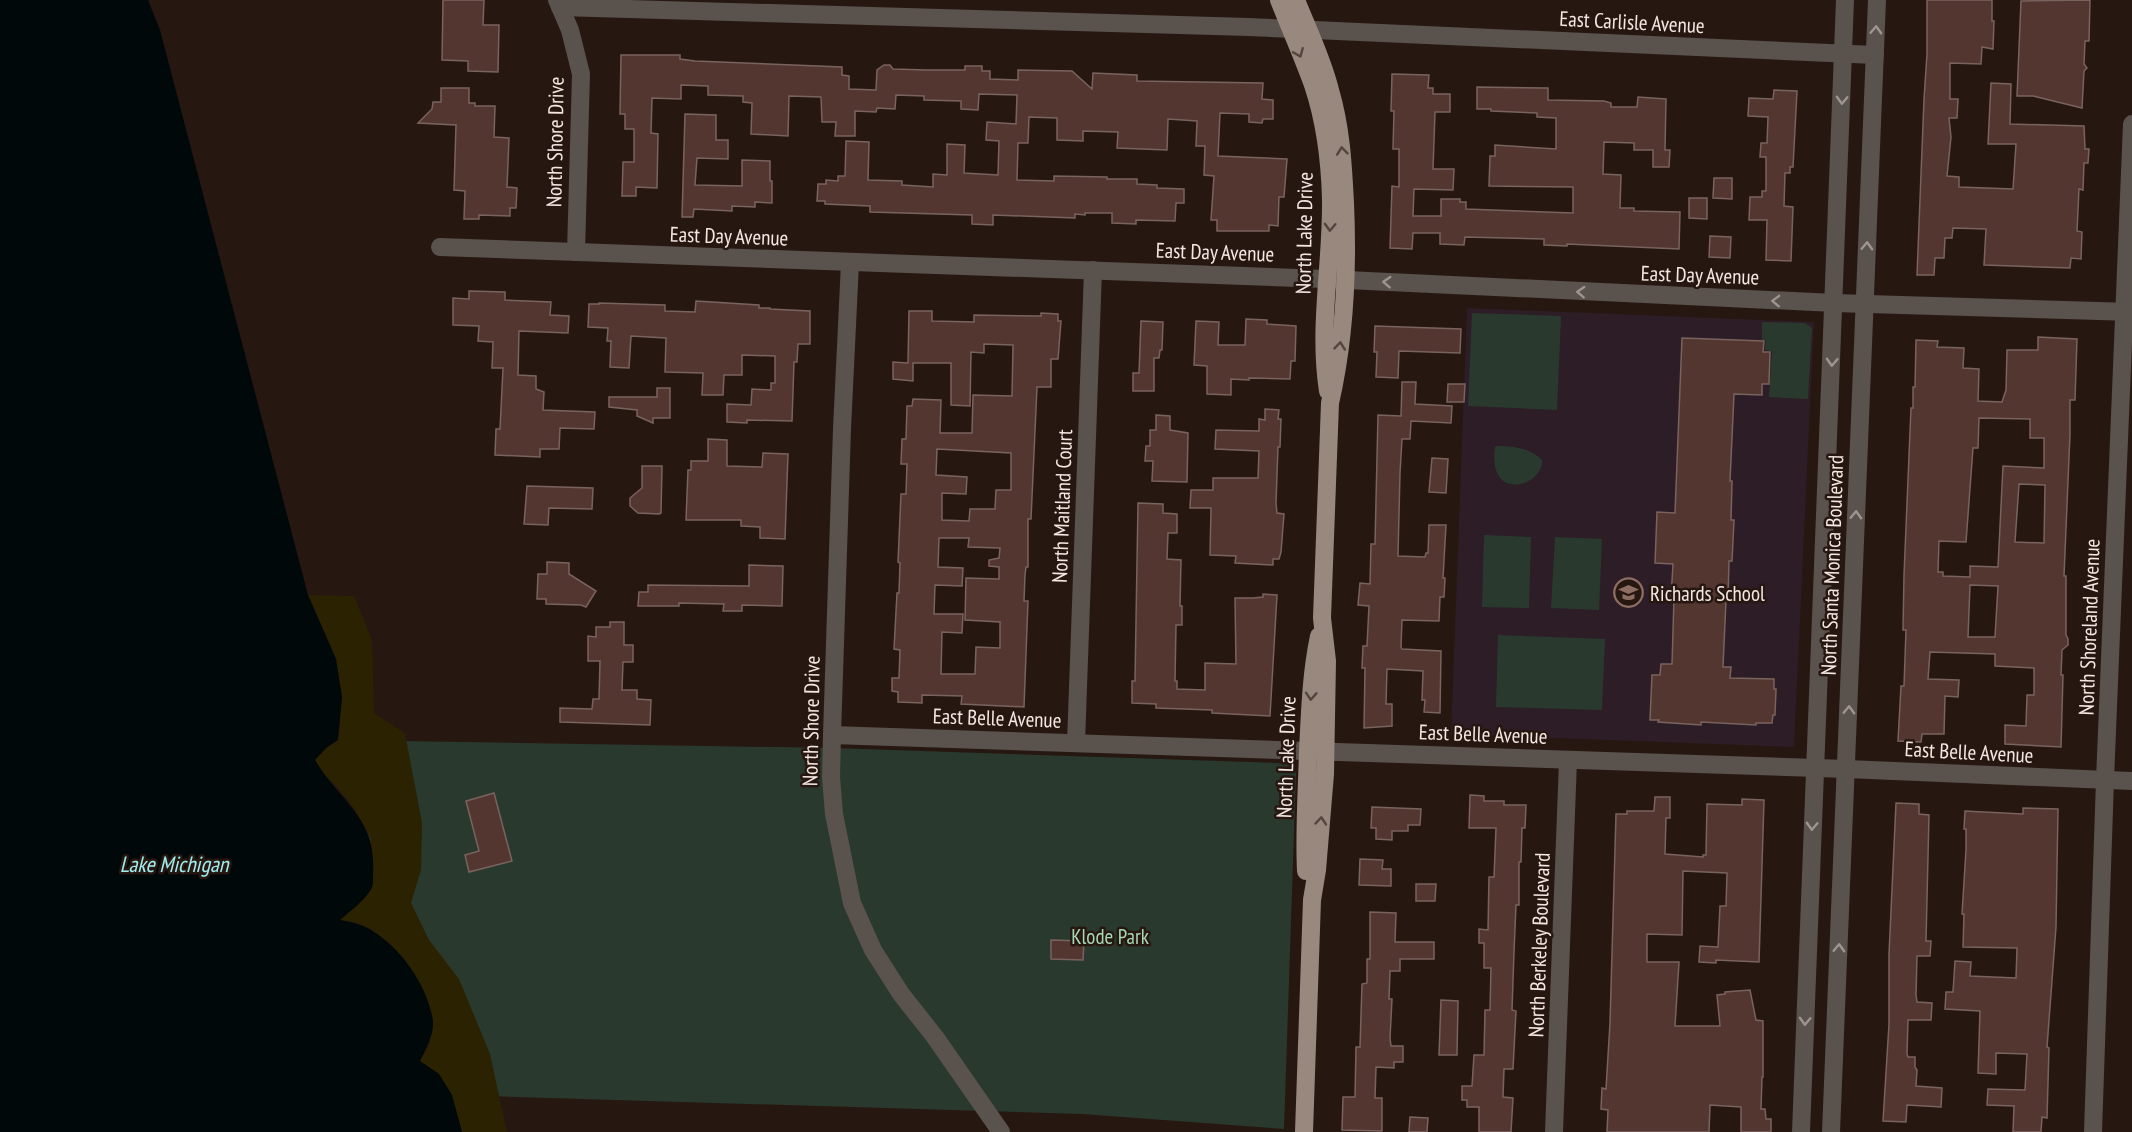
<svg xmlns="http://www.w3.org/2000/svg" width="2132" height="1132" font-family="'PT Sans Narrow',sans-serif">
<rect width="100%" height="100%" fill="#271711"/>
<path fill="#2d1d27" d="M1467,308L1814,322L1794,747L1451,734Z"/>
<g fill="#2a392e">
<path d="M1472,313L1561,316L1557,410L1468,406Z"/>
<path d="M1762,322L1805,323L1812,328L1808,399L1769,397L1772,351L1765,350L1766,340H1762Z"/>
<path d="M1497,446C1513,446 1530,448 1542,460C1543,487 1487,503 1495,447Z"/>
<path d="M1484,535L1531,537L1529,608L1482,607Z"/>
<path d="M1555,537L1602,539L1599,610L1551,608Z"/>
<path d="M1498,635L1605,639L1602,710L1496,707Z"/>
<path d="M338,740L832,748L1277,763L1292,765L1296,773L1284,1129L1082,1114L452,1095Z"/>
</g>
<path fill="#2b2202" d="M308,595L354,596L372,640L374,713L405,733L422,823L421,870L411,903L429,940L459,979L490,1054L507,1132H462C452,1096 452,1083 420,1061L430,1043L427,999L417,979L405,960L390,944L371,929L357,923L339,920L358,905L371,839L354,808L334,783L323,774L315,760L326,748L338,740L342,697L336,659Z"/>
<path fill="#000809" d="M0,0H148L160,30L308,595L336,659L342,697L338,740L326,748L315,760C339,801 377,817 373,873C373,879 374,886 370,891C362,903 350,911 340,920C351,922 361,924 371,930C401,948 428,986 433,1021C434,1035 426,1048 420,1061L439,1074L452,1095L462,1132H0Z"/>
<g fill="#543630" stroke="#79635f" stroke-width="1.5" fill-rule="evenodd">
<path d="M443,0H484L483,25H499L498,72L468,71V61L442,60Z"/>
<path d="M1927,0H1992V21H1994L1993,49L1982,47L1981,64L1950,63V99H1958L1957,118H1949L1951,137L1947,176L1959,177V187L2013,189L2016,144H1988L1991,83L2011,84L2010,124L2084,126L2085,149H2089L2088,163H2084L2083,190L2079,189L2077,231L2082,232L2081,259L2071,258L2070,268L1984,265L1986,229L1953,228L1952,238H1945L1944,258H1935L1934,275H1917L1924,99L1927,54Z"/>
<path d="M2090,0L2089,41H2085L2084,64L2087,68L2084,71L2082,108L2033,96H2017L2021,1Z"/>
<path d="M621,55H680V59L695,61L842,67V75L849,76V89L876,90L877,70L884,65H890L893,69L927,70H965V66H982V71H990V79L1018,80V70L1072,71L1092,89L1093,73L1137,75V81L1263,83L1262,99L1273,100V119H1263L1262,123L1249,122V114L1220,113L1218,156L1287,159L1284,197H1279L1278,226L1269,225V231H1217V220H1211L1214,176L1204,175L1205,146H1196L1197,121L1168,119L1167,150L1117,148L1118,132L1083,131V141L1057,140V118L1029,117L1028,143H1018L1017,180L1054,181V176L1107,177V179H1137V184L1157,185V188L1184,189V203H1176L1175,221L1136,220V224L1112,223V213H1085V215L1075,214V218L993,215V225L972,224V215L870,212V206L825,204V201H817L818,184H826V180L838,181V176H845L846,141L869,142L868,180L902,181V185L933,187V174L947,175V144L965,145L964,173L998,175L999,141L986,140L987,122L1016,124L1017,95L979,94L978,110L961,109V101L924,100V96L896,95L895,109L877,108L876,112L855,111V136H835L836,122H822L821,97L789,96L788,136L751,134L752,103L743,102V96L708,95V86L681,85V99L652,98L651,133L658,134L657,188L636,187V196H622L623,162H634V129H625V114H620Z"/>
<path d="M1392,74L1429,75L1428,88H1433V94H1450V112H1435L1433,169H1454L1453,190L1414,189L1413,216H1441V199H1460V202H1466V209L1573,213V187L1489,186L1490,156H1495V145L1556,149V118L1537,117V113L1491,111V109H1477V87L1548,88V100L1604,101L1611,103V107H1637L1638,97L1666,99L1665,150H1670L1669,167H1653V150H1634V143L1604,142L1603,174L1621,175L1620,208H1634V211L1680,212L1679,249L1567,244V246L1544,245V239L1465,237L1464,245L1440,244V233H1413L1412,249L1390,248L1392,186L1399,187V149H1393L1394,111H1391Z"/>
<path d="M441,88H469V103H475V106H495L494,137L509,138L507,187L517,188L516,208H510V216L479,215V219H464L465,191L454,190L456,125L418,123L432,109L433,102H441Z"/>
<path d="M1774,90L1797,91L1793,167H1790V173H1785L1784,206L1793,207L1791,261L1766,260L1767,220H1749L1750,197H1762V191H1766V157H1760L1761,143H1767L1768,117L1748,116L1749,98L1773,99Z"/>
<path d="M685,114L716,115V140H728V159L697,158L695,185L742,186V160L770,161V181H772V203L755,202V207L732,206V211L694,209L693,217H682Z"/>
<path d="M1714,178H1732V199L1713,198Z"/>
<path d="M1689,198H1707V219L1689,218Z"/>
<path d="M1710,236L1731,237L1730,258L1709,257Z"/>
<path d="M469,291L505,292V300L551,302L550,315L569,316L568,333L519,331L518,375L536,376V389L544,392L543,410L595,412L594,429L560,428L559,449H540V457L495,455L496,429H500L503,368H492L493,342L478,341L479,326L453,325V298L469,299Z"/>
<path d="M696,301L759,305V308H770V309L810,311V344H798L797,362H794L792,421L747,420V423L727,422V404L751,405L752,389L771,390V383H775V356L742,355V375H724L723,395H702L703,373L665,372L666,338L631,336L629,368L610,367L611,341H607L608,328L588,327L589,304H599V303L665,305V311L695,312Z"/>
<path d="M909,311H932V321L974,322V315L1041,316V313L1058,314V321H1061L1058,359H1051V387H1037L1031,519H1028V567H1026L1025,575L1024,601H1028L1024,707L961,704L962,696L922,695V703L898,702V692L892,691V678H899L900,650L894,649L897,593H899L900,563L898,562L901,494H906L907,464H901L902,439H906L907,406H912L913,399L941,400L940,433H972L973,395L1012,396L1013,345L984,344V353L971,352L970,406L951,405V363H913V381L893,379V362L908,363ZM937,449L1011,453V490H996L995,509H970L969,521L942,520V493L966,494L967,477L936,475ZM939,538H969L968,547L1000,548L999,558L989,560V566L999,567V579L966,578L965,620L1000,622V648L976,647L975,674H941L942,632L962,633L963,614H934L935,585L962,586L963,568L938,567Z"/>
<path d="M1246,319L1267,320V324L1296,326L1295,361H1291L1290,379L1249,378V380L1231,379V395L1207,394V366L1194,365L1196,321L1219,322L1218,345H1245Z"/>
<path d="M1141,321L1163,322L1162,350H1160L1159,358H1154V391H1133V373H1139Z"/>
<path d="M1375,326L1461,329L1460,353L1399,351L1398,378L1376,377L1377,352H1374Z"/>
<path d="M2038,337L2077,339L2075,400H2070V434L2064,576H2066V635L2068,639V645L2062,650L2061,675H2063L2061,747L2005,744V725L2026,726L2027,695H2034V668L1995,666V654L1930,652L1928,679L1959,680L1958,697L1945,696L1944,734H1922L1921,742L1898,741L1901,686H1904L1906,630H1903L1904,575L1911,408H1913V387H1915L1916,340L1938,341L1937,347L1964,348L1963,368L1979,369L1978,401L2002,402L2006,390L2007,350H2038ZM1979,418L2030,419V438H2044V468L2003,466L1998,567L1970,566V577L1943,576V572H1938L1939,541L1966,542L1973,448H1978ZM2019,484L2045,485L2044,543L2015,542ZM1970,585L1998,586L1995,637H1968Z"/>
<path d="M1682,338L1764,341L1763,352H1770L1769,384H1762V395L1734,394L1730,481H1732L1731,520H1734L1732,561H1729L1728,600H1726L1723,667H1731L1730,678L1774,679V689H1776L1775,715H1773L1772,723H1756V725L1701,722V725L1658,722L1659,720H1650L1652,675H1660L1661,664H1672L1674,598H1671L1673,564L1655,563L1657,512L1675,513Z"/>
<path d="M1402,382H1416L1415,404L1452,406L1451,423L1411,421L1410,439H1402L1400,473L1398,556L1425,557L1426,553H1428L1429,525H1446L1443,578H1445L1444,597H1440L1439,621L1402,620L1401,647L1402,649L1441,651L1440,713L1424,712L1425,700H1422L1423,671L1387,669L1386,704H1392V726L1364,728L1365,668H1362L1363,646H1367L1369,606L1358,605L1360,583L1370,584L1371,544H1375L1378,415L1401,416Z"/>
<path d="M1448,384H1465L1464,402H1447Z"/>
<path d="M657,388H670V418H653V423L637,416V410L609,407V397H657Z"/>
<path d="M1265,409L1279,410L1278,419H1281L1280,447H1278L1276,503L1277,513L1284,514L1281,552L1279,559H1273V565L1235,563L1236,556L1210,555L1211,508H1190L1191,490H1213V478H1258L1259,451L1215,449L1216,430L1259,431V419L1265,420Z"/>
<path d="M1156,415L1170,416V430L1188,433L1187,482L1152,481L1153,461H1145L1146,446H1150V430H1156Z"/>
<path d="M708,439L727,440V466L762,467L763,453L788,454L785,539L760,538V527L741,526V520H686L688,470H691V461H708Z"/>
<path d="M1432,458L1448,459L1446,493L1429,492Z"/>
<path d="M642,466H662L661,513L659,514L638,513L630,506V498L642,488Z"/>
<path d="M527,486L593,488L592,509L549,508L548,525L524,524Z"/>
<path d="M1138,503L1163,504V513L1177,514V533H1168L1167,559L1181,560L1180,606H1182V625H1176L1175,681H1177V689L1205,690V663L1236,664L1235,598H1253L1263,597V594L1277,595L1270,716L1212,713V710L1156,708V704L1132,703V681H1135Z"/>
<path d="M547,562L569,563V574L596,591L586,607L581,605L546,604V599H537L538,574H547Z"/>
<path d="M749,565L783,566L782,606L742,605V611H723L724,604L679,603V606H638L639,592H648V585L749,586Z"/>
<path d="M610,622H624V645H633V662H623L622,690H637V699L651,700L650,725L560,722V708L592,709L593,699H599L600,661H588V636L596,637V627H610Z"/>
<path d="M494,793L512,861L469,872L465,855L479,851L466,801Z"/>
<path d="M1470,795L1484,796V801H1504V805H1526L1525,828H1522L1521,862H1519V905H1516L1514,952L1512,1010L1516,1011L1513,1069H1504L1503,1097L1513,1098L1511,1132H1479V1107H1467V1100H1462V1086H1472L1474,1055H1484L1485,1010H1490L1491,968H1484V943H1479V929L1488,930L1489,877H1494L1496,828H1469Z"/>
<path d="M1655,797H1670V818H1666L1665,854L1703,857V855H1706L1707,804L1742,805V799L1764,800L1759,962L1716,960V963L1699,962L1700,946L1718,947L1720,906H1726L1727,873L1683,871L1682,935L1647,934V962H1679L1675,1026H1720L1717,995L1725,994V992L1750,990L1756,1020L1763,1021V1077H1762L1761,1109H1765L1766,1119H1771V1132H1741V1107L1710,1105L1709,1132H1607L1608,1110L1601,1109L1602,1088L1606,1089L1610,1023L1616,814H1627V811H1654Z"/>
<path d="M1896,803L1919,804V814L1929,815L1926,941H1931L1930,956H1917L1916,995L1917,1002L1932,1003L1931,1020H1908L1907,1054L1908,1057H1915V1067L1917,1070L1916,1086L1942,1088L1941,1107L1907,1105L1906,1122L1883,1121L1889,1024V954Z"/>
<path d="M1372,807L1421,809L1420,825H1408V831H1392V840L1376,839V828H1371Z"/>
<path d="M2023,808L2058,809L2056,927L2047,1047L2049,1048L2047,1118L2042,1117L2041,1132H2013L2014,1106L1987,1105L1988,1089L2025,1090L2027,1054L1996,1053V1074L1978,1073L1980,1011L1945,1009L1946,992H1953L1955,961L1971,962L1970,976L2016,978L2017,948L1963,947L1964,914H1962L1966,850V829H1964L1965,811L2023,814Z"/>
<path d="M1360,859L1383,860L1382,869H1391V886L1359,885Z"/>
<path d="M1416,884H1436L1435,901H1416Z"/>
<path d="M1370,912L1396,913L1395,942H1434V959H1400V971H1390L1389,999H1392L1390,1038L1391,1046H1403V1062H1394V1068L1376,1067L1375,1098H1382V1131L1342,1130L1343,1097H1355L1356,1047H1360L1362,984L1367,983V959H1370Z"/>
<path d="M1051,940L1084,941L1083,960L1051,959Z"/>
<path d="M1441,1000L1458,1001L1457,1055H1439Z"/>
<path d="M1410,1117L1428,1118L1427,1132H1409Z"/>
</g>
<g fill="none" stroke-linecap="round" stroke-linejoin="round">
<g stroke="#5a524d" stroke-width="18">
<path d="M557,0L570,30L581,74L576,252"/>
<path d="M560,7L1248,27L1875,55"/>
<path d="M440,247L1326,279L1835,303L2132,312"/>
<path d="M850,263L842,429L832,735L831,777L834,814L852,903L873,950L901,994L935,1037L1001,1132"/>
<path d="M832,735L1847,769L2132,781"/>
<path d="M1076,743L1093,270"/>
<path d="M1554,1132L1568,760"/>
<path d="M1801,1132L1845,0"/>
<path d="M1831,1132L1877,0"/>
<path d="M2093,1132L2105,780L2132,124"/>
</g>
<g stroke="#98887e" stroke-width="18">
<path d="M1279,0C1290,28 1303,57 1313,85C1325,121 1330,161 1331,199C1332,263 1318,327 1328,391"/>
<path d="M1296,0C1308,30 1322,58 1330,90C1341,127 1343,164 1345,203C1348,270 1345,338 1330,403L1322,618L1327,661L1325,774L1317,870L1312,900L1304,1132"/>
<path d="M1306,871C1304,831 1307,791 1308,751C1310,712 1311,674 1319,636"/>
</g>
</g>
<defs><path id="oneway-chevron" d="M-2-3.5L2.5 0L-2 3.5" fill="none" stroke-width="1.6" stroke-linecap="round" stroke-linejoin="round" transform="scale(1.5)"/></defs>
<g stroke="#9f9590">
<use href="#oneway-chevron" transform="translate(1876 30) rotate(-88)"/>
<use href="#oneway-chevron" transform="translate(1842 100) rotate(92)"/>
<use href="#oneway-chevron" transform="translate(1867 246) rotate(-88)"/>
<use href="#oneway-chevron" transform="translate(1387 282) rotate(-177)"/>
<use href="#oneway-chevron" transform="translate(1581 292) rotate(-177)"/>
<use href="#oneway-chevron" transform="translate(1776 301) rotate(-178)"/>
<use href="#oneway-chevron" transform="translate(1832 362) rotate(93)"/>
<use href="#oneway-chevron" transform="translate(1856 515) rotate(-88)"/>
<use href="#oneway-chevron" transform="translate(1849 710) rotate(-88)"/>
<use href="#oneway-chevron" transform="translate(1812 826) rotate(92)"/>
<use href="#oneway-chevron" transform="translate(1839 948) rotate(-88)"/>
<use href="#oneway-chevron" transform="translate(1805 1021) rotate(92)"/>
</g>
<g stroke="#54443d">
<use href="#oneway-chevron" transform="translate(1299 53) rotate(68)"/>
<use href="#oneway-chevron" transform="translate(1342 151) rotate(-96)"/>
<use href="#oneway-chevron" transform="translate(1330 227) rotate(92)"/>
<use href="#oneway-chevron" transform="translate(1340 346) rotate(-84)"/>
<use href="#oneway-chevron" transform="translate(1311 696) rotate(94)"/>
<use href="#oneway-chevron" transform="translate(1321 821) rotate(-85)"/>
</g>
<defs>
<symbol id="school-ring" viewBox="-11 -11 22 22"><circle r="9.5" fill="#271711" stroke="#8d6e63" stroke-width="1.5"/><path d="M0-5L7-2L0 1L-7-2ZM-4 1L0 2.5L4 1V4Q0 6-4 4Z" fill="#8d6e63"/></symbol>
</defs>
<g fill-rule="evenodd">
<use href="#school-ring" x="1612" y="576" width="33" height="33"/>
</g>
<g text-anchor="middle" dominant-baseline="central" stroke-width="5" stroke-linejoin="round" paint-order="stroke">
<g font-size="21" fill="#f3e7e2" stroke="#271711">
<text transform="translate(1632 22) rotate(3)">East Carlisle Avenue</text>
<text transform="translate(555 142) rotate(-89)">North Shore Drive</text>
<text transform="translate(1304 233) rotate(-89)">North Lake Drive</text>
<text transform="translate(729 236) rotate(2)">East Day Avenue</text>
<text transform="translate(1215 252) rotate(2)">East Day Avenue</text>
<text transform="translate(1700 275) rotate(2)">East Day Avenue</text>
<text transform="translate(1062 506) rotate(-88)">North Maitland Court</text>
<text transform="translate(1832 565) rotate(-88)">North Santa Monica Boulevard</text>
<text transform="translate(2089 627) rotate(-88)">North Shoreland Avenue</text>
<text transform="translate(997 718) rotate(2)">East Belle Avenue</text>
<text transform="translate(811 721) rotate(-89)">North Shore Drive</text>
<text transform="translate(1483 734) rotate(2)">East Belle Avenue</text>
<text transform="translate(1969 752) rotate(3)">East Belle Avenue</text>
<text transform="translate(1286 757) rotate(-88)">North Lake Drive</text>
<text transform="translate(1539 945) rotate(-88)">North Berkeley Boulevard</text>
</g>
<g font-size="21" fill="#f3e7e2" stroke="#271711" text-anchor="start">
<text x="1650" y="593">Richards School</text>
</g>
<g font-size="21" fill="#a6d8b3" stroke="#271711">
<text x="1110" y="936">Klode Park</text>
</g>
<g font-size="22" font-style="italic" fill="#a1ecef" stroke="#271711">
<text x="174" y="864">Lake Michigan</text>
</g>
</g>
</svg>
